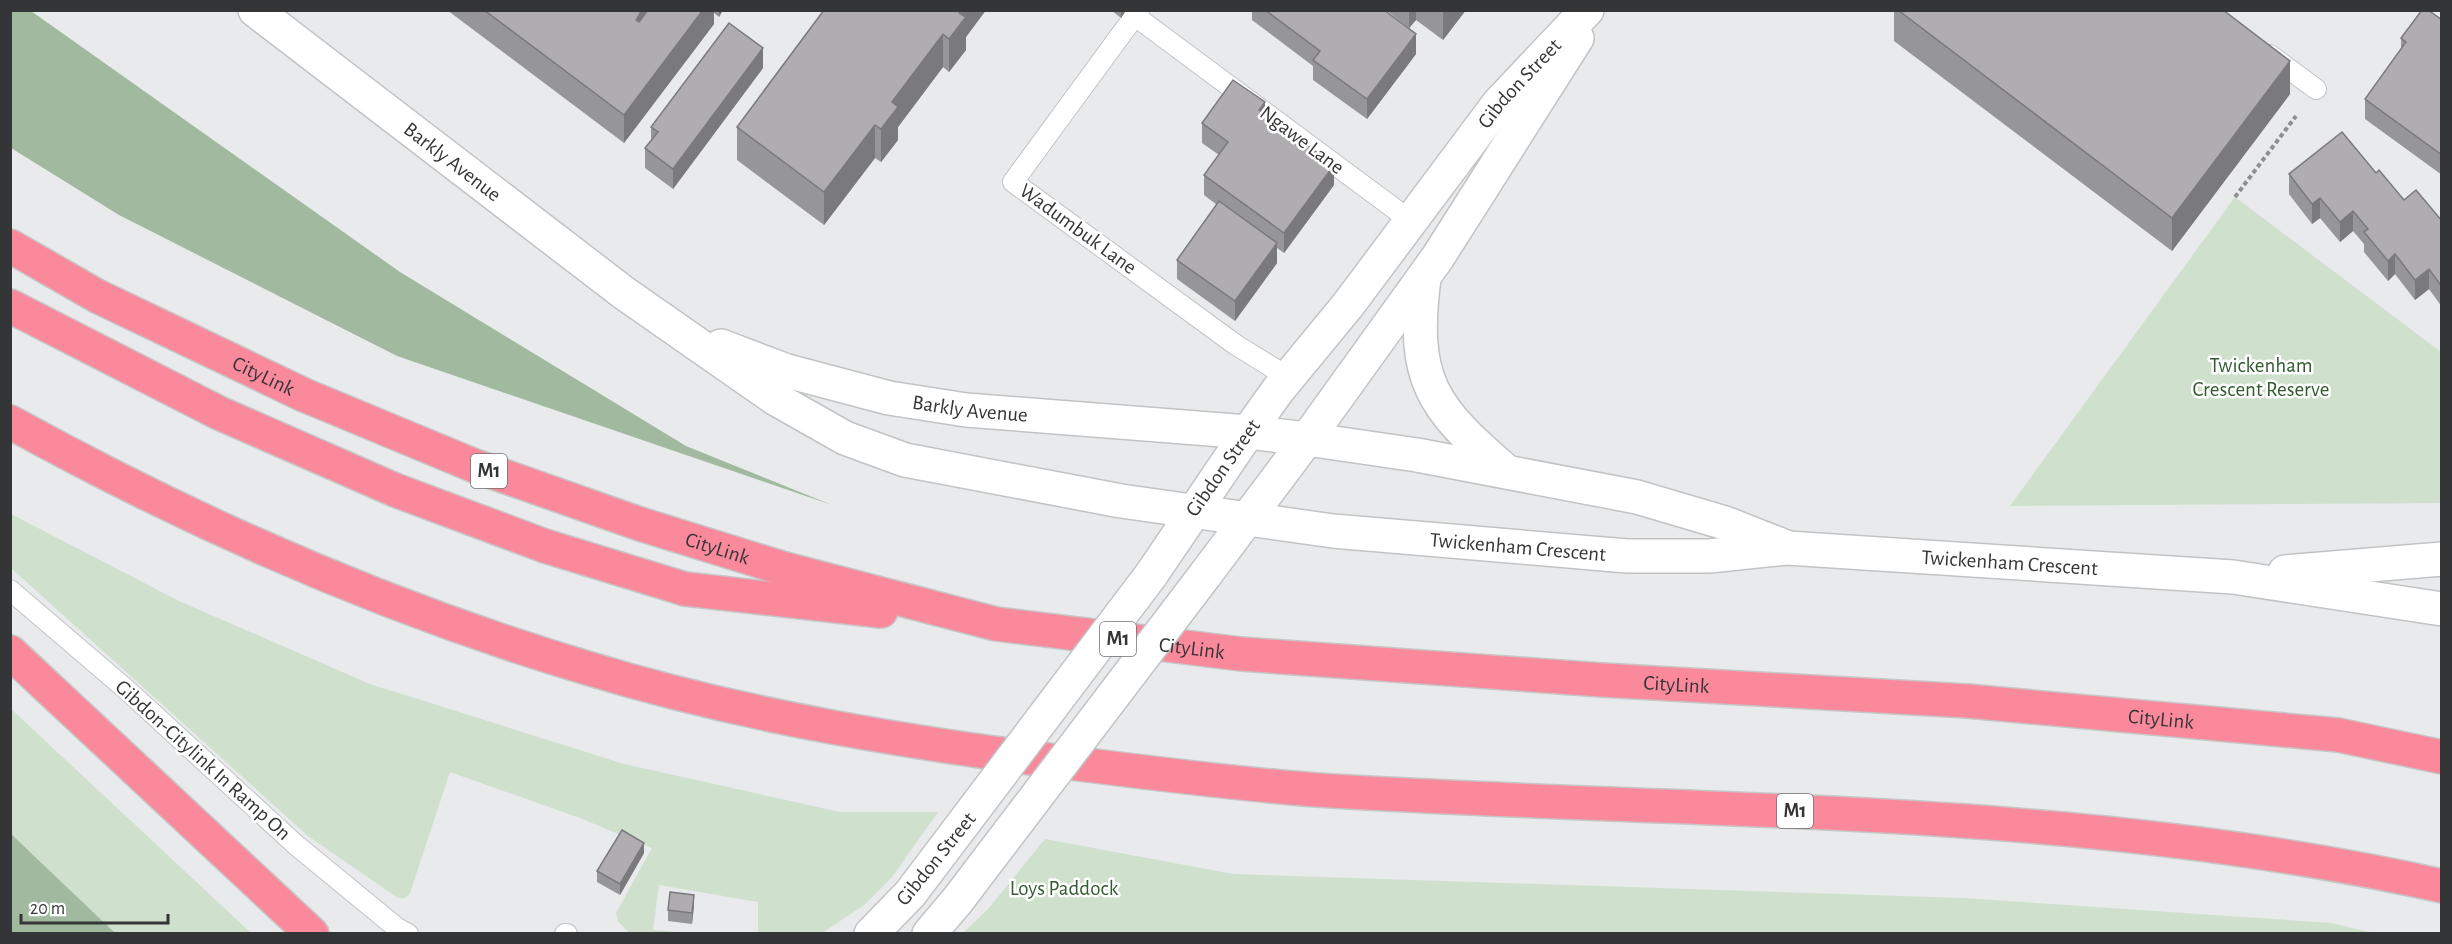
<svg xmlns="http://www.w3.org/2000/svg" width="2452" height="944" font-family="'Alegreya Sans',sans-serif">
<rect width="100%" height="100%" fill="#e8eaec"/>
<g fill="#cfe0cd">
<path d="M2235,197L2441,352V503L2010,506Z"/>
<path d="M11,514L179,601L370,684L624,764L840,812H938L892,877L864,905L822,933H758V902L659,885L653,930L690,933H629L618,921L616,913L652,848L580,818L450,772L410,893L405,898H398L308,836L11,568Z"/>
<path d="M10,708L251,933H11Z"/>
<path d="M1045,839L1233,874L1963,898L2331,923L2373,933H963L988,909Z"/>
</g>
<g fill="#a1ba9f">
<path d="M10,11H31L400,272L686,446L832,505L397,356L119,215L11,148Z"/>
<path d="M10,834H11L115,933H11Z"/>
</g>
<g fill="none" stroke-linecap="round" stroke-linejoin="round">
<defs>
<g id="service">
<path d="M1139,10L1013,182L1236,345L1288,377"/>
<path d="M1135,16L1411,221"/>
<path d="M2270,55L2316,89"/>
<path d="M10,590L127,690L296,845L397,928L408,934"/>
<path d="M565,934H567"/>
</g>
<g id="minor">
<path d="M1424,278C1411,380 1431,407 1507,472"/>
<path id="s1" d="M1248,432L1278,390L1348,305L1499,103L1587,10"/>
<path d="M1307,439L1438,257L1577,38"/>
</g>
<g id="secondary">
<path id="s2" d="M255,10L624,293L776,399L845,438L905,460L1121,501L1333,531L1627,556H1709L1787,548L2233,577L2442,609"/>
<path id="s3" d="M721,346L787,371L889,398L966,410L1248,432L1307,439L1417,455L1637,497L1725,523L1786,547"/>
<path d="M2285,572L2442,559"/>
<path d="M1151,575L1248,432"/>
<path d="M1205,575L1307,439"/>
<path d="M871,934L910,894"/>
<path d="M929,934L957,901"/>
</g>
<g id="motorway">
<path id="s4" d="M10,246L97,296L304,395L475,466L640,524L785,569L996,624L1241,654L1602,680L1967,701L2338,735L2442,757"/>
<path d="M10,306L219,413L395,490L545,546L685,589L881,611"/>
<path d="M10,422C193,523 386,608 587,668C747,717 914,744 1079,764C1158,774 1238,784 1317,790C1692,814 2072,803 2442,886"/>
<path d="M10,652L312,934"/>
</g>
</defs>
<use href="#service" stroke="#c1c3c5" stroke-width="22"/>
<use href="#minor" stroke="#c1c3c5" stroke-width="36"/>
<use href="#secondary" stroke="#c1c3c5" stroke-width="36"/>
<use href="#motorway" stroke="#c6c6c7" stroke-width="36"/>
<path stroke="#8e8f91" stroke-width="4" stroke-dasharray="4.5 3" stroke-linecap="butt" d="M2235,197L2296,116"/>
<use href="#service" stroke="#fff" stroke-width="20"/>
<use href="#minor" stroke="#fff" stroke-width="33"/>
<use href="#secondary" stroke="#fff" stroke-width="33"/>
<use href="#motorway" stroke="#fb899c" stroke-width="33"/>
<defs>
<g id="secondary-bridge">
<path d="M910,894L1151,575"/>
<path d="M957,901L1205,575"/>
</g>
</defs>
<use href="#secondary-bridge" stroke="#c1c3c5" stroke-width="36" stroke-linecap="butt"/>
<use href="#secondary-bridge" stroke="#fff" stroke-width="33"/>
</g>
<g fill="#969597">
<path d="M447,10H645V13L648,10H723L719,17L714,13V24L624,143Z"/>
<path d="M824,10H986L966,37V50L949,72L943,67L898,127V140L881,162L875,158L824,225L737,160V127Z"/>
<path d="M1111,10H1126L1121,18Z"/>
<path d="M1252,10H1384L1416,54L1367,119L1313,80V66L1252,20Z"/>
<path d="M1386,10H1466L1443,40L1416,20L1409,28Z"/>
<path d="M1894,10H2223L2290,94L2172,251L1894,41Z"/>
<path d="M2442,20V175L2365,119V99L2401,49V38Z"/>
<path d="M763,68L673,189L645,168V148L651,140V127Z"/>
<path d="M1265,115L1334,185L1284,253L1277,248V263L1235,321L1177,279V260L1217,205L1204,195V175L1219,155L1202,143V123Z"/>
<path d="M2376,173L2404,200L2442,221V307L2429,289L2415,300L2395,274L2388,281L2364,252V244L2353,231L2340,242L2320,218L2312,224L2289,194V174Z"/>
<path d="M644,853L620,895L597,882V871Z"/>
<path d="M694,905L692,924L668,921V910Z"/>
</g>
<g fill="#7a797b">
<path d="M642,10H645V34L636,20Z"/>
<path d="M703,10H714V24L624,143V115Z"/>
<path d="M719,10H723L719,17Z"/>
<path d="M961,10H986L966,37V50L949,72V39Z"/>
<path d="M1121,10H1126L1121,18Z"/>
<path d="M1409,10H1416V20L1409,28Z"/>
<path d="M1443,10H1466L1443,40Z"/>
<path d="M943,34V67L898,127V140L881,162V129L892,102Z"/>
<path d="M1416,34V54L1367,119V99Z"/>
<path d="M763,48V68L673,189V169Z"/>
<path d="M2290,61V94L2172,251V218Z"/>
<path d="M1265,102V122L1259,110Z"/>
<path d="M875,125V158L824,225V192Z"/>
<path d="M1334,165V185L1284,253V233Z"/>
<path d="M2320,198V218L2312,224V204Z"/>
<path d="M2353,211V231L2340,242V222Z"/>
<path d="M1277,243V263L1235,321V301Z"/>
<path d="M2395,254V274L2388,281V261Z"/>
<path d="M2429,269V289L2415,300V280Z"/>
<path d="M644,843V853L620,895V884Z"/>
<path d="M694,895V905L692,924V913Z"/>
</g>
<g fill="#afadb0" stroke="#7a797b" stroke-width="1.5">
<path d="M484,10H642L636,20L639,22L648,10H703L624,115Z"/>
<path d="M824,10H961L959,13L966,17L949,39L943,34L892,102L898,107L881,129L875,125L824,192L737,127Z"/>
<path d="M1265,10H1384L1416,34L1367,99L1313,60L1320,51Z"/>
<path d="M1898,10H2223L2290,61L2172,218Z"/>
<path d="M2422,10H2428L2442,20V155L2365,99L2406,42L2401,38Z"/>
<path d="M729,23L763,48L673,169L645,148L658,132L651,127Z"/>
<path d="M1233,80L1265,102L1259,110L1334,165L1284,233L1204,175L1228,142L1202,123Z"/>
<path d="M2342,132L2376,173L2379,170L2404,200L2416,190L2442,221V287L2429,269L2415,280L2395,254L2388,261L2364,232L2368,229L2353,211L2340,222L2320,198L2312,204L2289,174Z"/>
<path d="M1219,201L1277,243L1235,301L1177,260Z"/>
<path d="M622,830L644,843L620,884L597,871Z"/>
<path d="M670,892L694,895L692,913L668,910Z"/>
</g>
<g text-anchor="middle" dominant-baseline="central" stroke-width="5" stroke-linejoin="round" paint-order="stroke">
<g fill="#fff" stroke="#717272" stroke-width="1.5">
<rect x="471" y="454" width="36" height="34" rx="4.5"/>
<rect x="1100" y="622" width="36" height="34" rx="4.5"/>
<rect x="1777" y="794" width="36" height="34" rx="4.5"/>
</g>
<g font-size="20" font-weight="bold" fill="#343536">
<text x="489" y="471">M1</text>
<text x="1118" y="639">M1</text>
<text x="1795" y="811">M1</text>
</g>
<g font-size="21" fill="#343536" stroke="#fff">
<text stroke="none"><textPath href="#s1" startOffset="442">Gibdon Street</textPath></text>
<text transform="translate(1302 140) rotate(37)">Ngawe Lane</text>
<text stroke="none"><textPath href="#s2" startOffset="249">Barkly Avenue</textPath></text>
<text transform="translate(1078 229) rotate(36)">Wadumbuk Lane</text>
<text stroke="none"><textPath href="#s4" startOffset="285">CityLink</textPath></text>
<text stroke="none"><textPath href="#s3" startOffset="258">Barkly Avenue</textPath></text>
<text transform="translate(1223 468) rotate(-55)">Gibdon Street</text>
<text stroke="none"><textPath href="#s2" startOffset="1413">Twickenham Crescent</textPath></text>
<text stroke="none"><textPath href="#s4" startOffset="771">CityLink</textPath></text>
<text stroke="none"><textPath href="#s2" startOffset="1906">Twickenham Crescent</textPath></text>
<text stroke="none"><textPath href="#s4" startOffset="1257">CityLink</textPath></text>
<text stroke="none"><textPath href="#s4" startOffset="1743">CityLink</textPath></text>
<text stroke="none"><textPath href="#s4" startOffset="2229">CityLink</textPath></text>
<text transform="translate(203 760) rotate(42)">Gibdon-Citylink In Ramp On</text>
<text transform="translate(936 859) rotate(-51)">Gibdon Street</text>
</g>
<g font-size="21" fill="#345a32" stroke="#fff">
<text x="2261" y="365">Twickenham<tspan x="2261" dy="24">Crescent Reserve</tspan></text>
<text x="1064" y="888">Loys Paddock</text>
</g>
</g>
<rect width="2452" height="944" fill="none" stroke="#343536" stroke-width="24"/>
<path d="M21 914v9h147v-9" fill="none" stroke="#343536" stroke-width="3"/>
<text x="30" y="914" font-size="18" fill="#343536" stroke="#ffffff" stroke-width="4.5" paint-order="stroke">20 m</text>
</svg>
